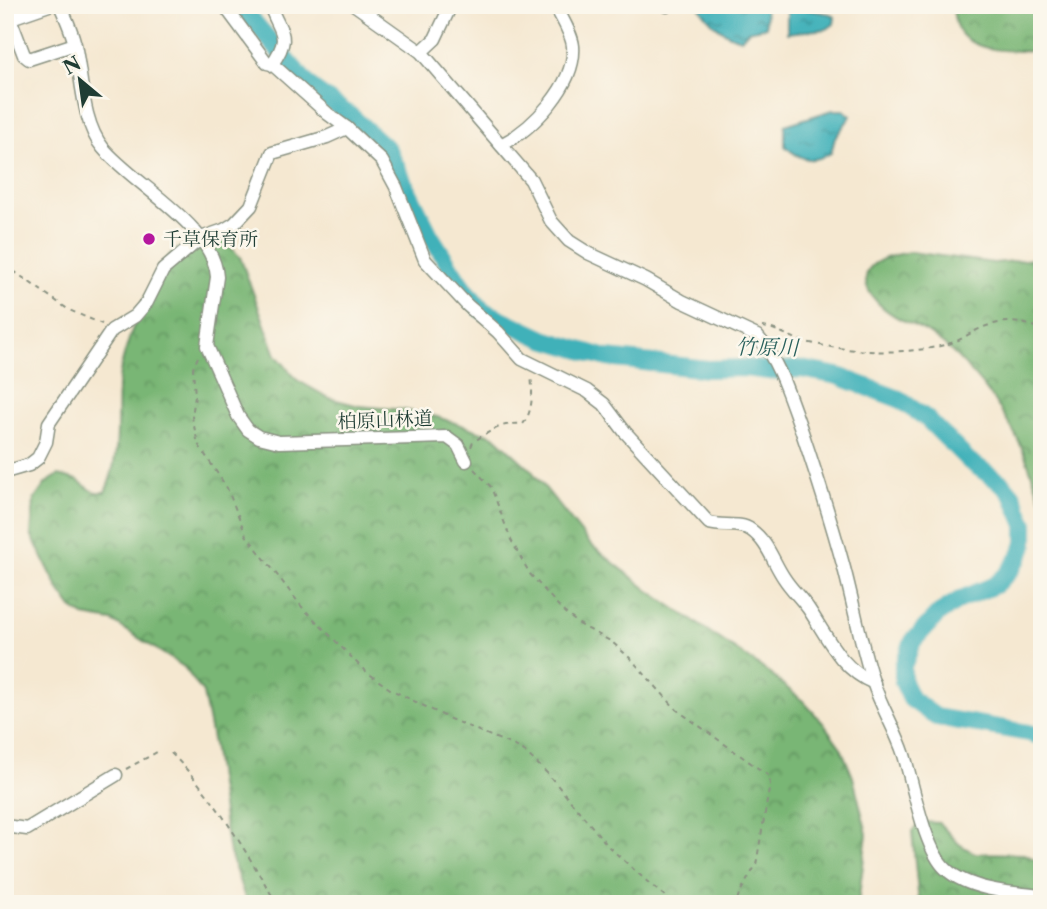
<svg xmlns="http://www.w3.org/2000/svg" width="1047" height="909" font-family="'Libre Caslon Text','Noto Serif JP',serif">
<defs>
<pattern id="forest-crowns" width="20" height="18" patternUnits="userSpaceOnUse" patternTransform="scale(1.75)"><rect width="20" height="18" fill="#79b675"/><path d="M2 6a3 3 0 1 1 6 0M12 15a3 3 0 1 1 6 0" fill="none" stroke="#639561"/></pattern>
<pattern id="water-ripples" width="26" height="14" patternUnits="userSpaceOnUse" patternTransform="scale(1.75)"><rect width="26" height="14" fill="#41b1b9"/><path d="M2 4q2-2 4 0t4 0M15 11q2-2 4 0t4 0" fill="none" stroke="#369197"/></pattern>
</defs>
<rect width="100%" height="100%" fill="#fbf7ec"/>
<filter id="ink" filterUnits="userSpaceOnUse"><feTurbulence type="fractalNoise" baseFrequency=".0143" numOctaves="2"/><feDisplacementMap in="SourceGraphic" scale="14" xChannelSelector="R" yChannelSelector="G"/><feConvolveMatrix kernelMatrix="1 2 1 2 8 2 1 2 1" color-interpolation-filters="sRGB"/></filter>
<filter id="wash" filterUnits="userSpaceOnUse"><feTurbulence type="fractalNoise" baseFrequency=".00686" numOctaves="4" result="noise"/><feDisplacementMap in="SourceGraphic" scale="28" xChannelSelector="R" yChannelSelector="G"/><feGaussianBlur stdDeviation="1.57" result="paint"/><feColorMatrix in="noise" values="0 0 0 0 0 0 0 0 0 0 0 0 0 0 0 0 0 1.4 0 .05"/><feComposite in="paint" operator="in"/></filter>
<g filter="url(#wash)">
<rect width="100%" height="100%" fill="#f5e8d1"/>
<g fill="url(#forest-crowns)" stroke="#4c7a54" stroke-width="2">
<path d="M952,5H1042V64L1039,51C1015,51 969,54 957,27C954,21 954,12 952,5Z"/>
<path d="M214,236L224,241L240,257L276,355L297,380L329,398L359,406L404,410L437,417L494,436L530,469L590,544L648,590L764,669L803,701L823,723L841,748L853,777L867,834L858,904H247L228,847L213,744L203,693L184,667L112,621L84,616L72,608L59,590L31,534L34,500L46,483L59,475L77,480L94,492H105C121,459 116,422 118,386C120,356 150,271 173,252C183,244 201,241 214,236Z"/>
<path d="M910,252L994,263L1042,258V501C1034,483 1029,463 1021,446C1002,406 967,360 930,334C922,328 911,325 902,320C888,313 864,296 866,277C868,259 896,255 910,252Z"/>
<path d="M921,822L939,823L959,844L974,853L1025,854L1042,864V904H919L912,831Z"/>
</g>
<g fill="url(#water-ripples)" stroke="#307776" stroke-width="2">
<path d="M698,5H765L766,27L748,31L741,39C720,33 710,22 698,5Z"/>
<path d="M787,6L831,14L835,17L834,24L827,29L787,33Z"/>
<path d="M833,110H844L851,116L835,138L831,153C813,163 801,161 785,146V125Z"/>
</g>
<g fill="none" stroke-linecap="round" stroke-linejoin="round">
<path stroke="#41b1b9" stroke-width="18" d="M239,5L311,88L351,116L388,150L430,235L460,283L482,310L544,339L607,358L708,369L745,368L769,371L801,369L838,376L899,399L926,418L969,461L1003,484L1013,496L1025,525V544L1018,559L1008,573L995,585L961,599L939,613L913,641L903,666V682L911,699L936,717L1029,733L1042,737"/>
</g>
</g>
<g filter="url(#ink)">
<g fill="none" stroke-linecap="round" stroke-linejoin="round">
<defs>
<g id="street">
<path d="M49,5L14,17L11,21L24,55L29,59L75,44"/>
<path d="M60,5C66,18 72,31 75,45C82,76 82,123 103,148C134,185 214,226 217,277L207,346L238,416L248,430L259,437L279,442L447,437L458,445L466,461"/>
<path d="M224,5L267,63L272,64L328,114L347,128L382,161L396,187L425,260L467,305L498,332L522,359L587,391L604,404L625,432L709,523C722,527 740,522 751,530C768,542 773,562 784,578C791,589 800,597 808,608C827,636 840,669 874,683"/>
<path d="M270,5C279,33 293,34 272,64"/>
<path d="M355,5L421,52L531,180L551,221L569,241L588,253L646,280L682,301L757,336C778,359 789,396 800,426C816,473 831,520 844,568C854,606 861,645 873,682C881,707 896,730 904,755C913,784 924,849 946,869C968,890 1012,893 1042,896"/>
<path d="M667,6V5"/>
<path d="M421,52L435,39L451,5"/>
<path d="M501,145C532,129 576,85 573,46C572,34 561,17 555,5"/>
<path d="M5,472L29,465L38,458L46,442L49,423L112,330L135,316L147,302L163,270L201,238L224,230L234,224L251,206L272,153L327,137L347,128"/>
<path d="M5,826L27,829L116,775"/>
</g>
</defs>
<use href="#street" stroke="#8a9282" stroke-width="15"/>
<g stroke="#8a9282" stroke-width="2" stroke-dasharray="5 5" stroke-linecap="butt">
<path d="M5,265L69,310L102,324"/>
<path d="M762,327C776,328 789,337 802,341C845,352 908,357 951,343C959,341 967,335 975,331C998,319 1018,320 1042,329"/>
<path d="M198,357L193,368L195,396L192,417L198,444L227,488L246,535L302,607L364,670L390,689L450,719L522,749L548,774L609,847L651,885L675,904"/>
<path d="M471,447L473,442C490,431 502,422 523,424C533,412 533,391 531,376"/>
<path d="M474,469L491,487L511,540L530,574L564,612L579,624L612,642L631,659L677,710L769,776L770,784L756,865L739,894L736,904"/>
<path d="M171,753C216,798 244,849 277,904"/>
<path d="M126,769L159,751"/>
</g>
<use href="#street" stroke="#fff" stroke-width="12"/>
</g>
</g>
<circle fill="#b5179e" stroke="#fbf7ec" stroke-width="2.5" cx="149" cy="239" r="7"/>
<g text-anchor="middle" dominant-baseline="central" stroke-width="5" stroke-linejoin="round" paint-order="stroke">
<g font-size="19" fill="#1f3d34" stroke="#fbf7ec" text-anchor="start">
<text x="163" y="239">千草保育所</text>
</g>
<g font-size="19" fill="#1f3d34" stroke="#fbf7ec">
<text transform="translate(385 420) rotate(-2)">柏原山林道</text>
</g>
<g font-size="21" font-style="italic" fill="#29605c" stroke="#fbf7ec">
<text transform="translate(767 347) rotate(1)">竹原川</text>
</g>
</g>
<rect width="1047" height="909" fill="none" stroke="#fbf7ec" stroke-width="28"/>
<g transform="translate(80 80) rotate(331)" stroke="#fbf7ec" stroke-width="5" paint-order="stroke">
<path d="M0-5L12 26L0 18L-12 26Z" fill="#1f3d34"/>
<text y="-10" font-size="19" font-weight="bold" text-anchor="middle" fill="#1f3d34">N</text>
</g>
</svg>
